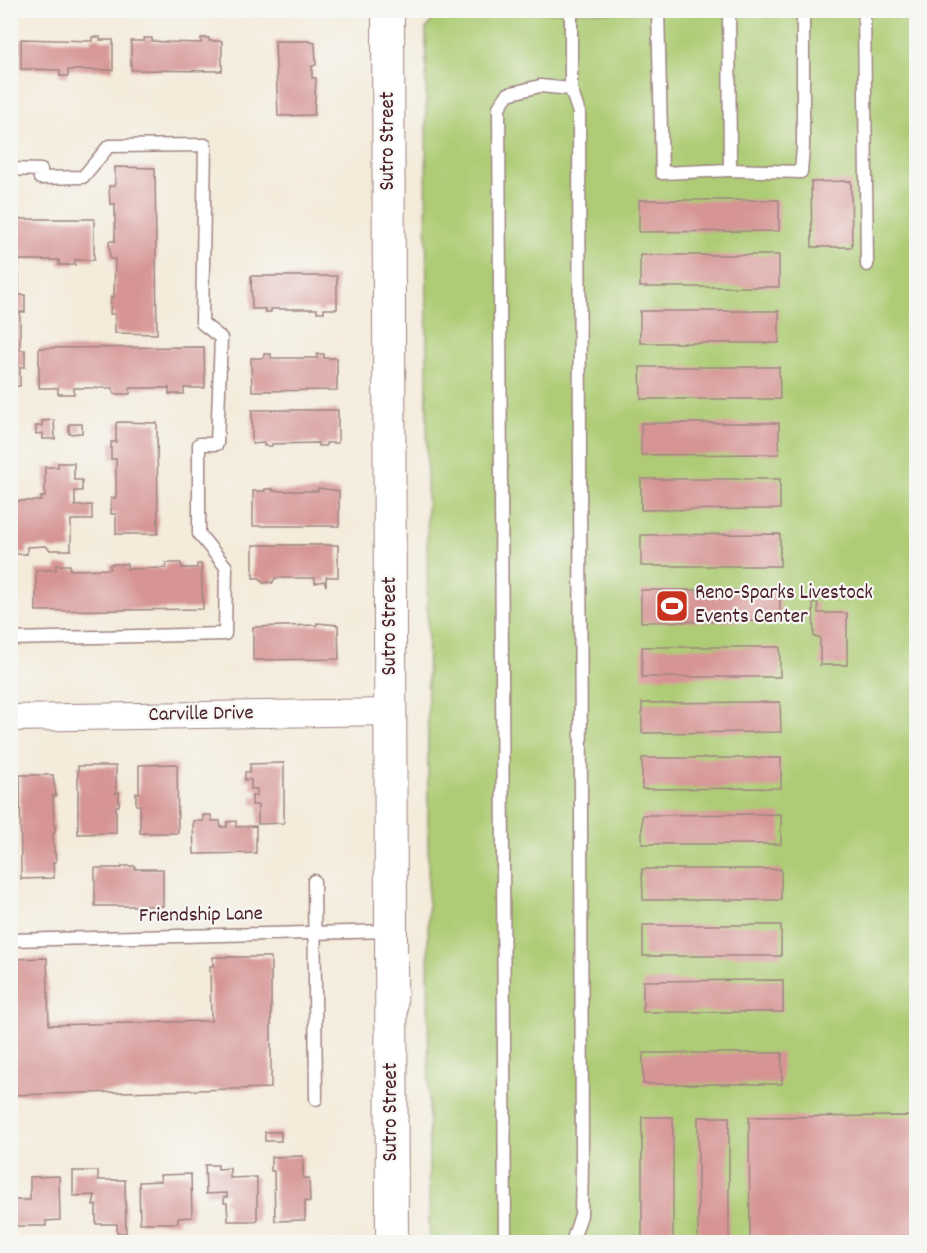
<svg xmlns="http://www.w3.org/2000/svg" width="927" height="1253" font-family="Dekko,sans-serif">
<rect width="100%" height="100%" fill="#f6f6f2"/>
<filter id="ink" filterUnits="userSpaceOnUse"><feTurbulence type="fractalNoise" baseFrequency=".0167" numOctaves="2"/><feDisplacementMap in="SourceGraphic" scale="12" xChannelSelector="R" yChannelSelector="G"/><feConvolveMatrix kernelMatrix="1 2 1 2 8 2 1 2 1" color-interpolation-filters="sRGB"/></filter>
<filter id="wash" filterUnits="userSpaceOnUse"><feTurbulence type="fractalNoise" baseFrequency=".008" numOctaves="4" result="noise"/><feDisplacementMap in="SourceGraphic" scale="24" xChannelSelector="R" yChannelSelector="G"/><feGaussianBlur stdDeviation="1.35" result="paint"/><feColorMatrix in="noise" values="0 0 0 0 0 0 0 0 0 0 0 0 0 0 0 0 0 1.4 0 .05"/><feComposite in="paint" operator="in"/></filter>
<g filter="url(#wash)">
<rect width="100%" height="100%" fill="#f4ebda"/>
<path fill="#adcc74" stroke="#7c7650" stroke-width="1.5" d="M916,11V1242H429L426,29L433,19L444,12Z"/>
<g id="blocks">
<g fill="#d69594">
<path d="M92,37H100V40H113V70H68V76H60V70L21,69V39L92,41Z"/>
<path d="M144,38H152V41L167,42L201,43V38H209V41H222V71L131,70V41H144Z"/>
<path d="M275,41H308L315,43L316,65L312,66V78H316L314,115L278,116Z"/>
<path d="M115,167L155,168L157,334L115,333V314H110L111,297H114L115,259H110L109,241H115V204H110L109,186H115Z"/>
<path d="M851,181L852,247H812L811,182Z"/>
<path d="M639,200H779V231L639,232Z"/>
<path d="M10,219H94V260H75V265H59V260H19V265H10Z"/>
<rect x="640" y="255" width="139" height="32"/>
<path d="M10,275H19V295H25V312H20V350H25V367H20V386H10Z"/>
<path d="M251,276H337V309H324V312H317V309H271V312H265V309H252Z"/>
<rect x="640" y="311" width="139" height="32"/>
<path d="M204,347L205,388H184V394H169V388H130V394H114L113,388H74V394H58V388H39V348Z"/>
<path d="M264,354H271V358H317V354H324V358H337V390L252,391L251,358H264Z"/>
<path d="M640,367H779L780,399H641Z"/>
<path d="M252,410H338V443H326V446H318V443L272,444V446H264V443L252,444Z"/>
<path d="M54,420L55,439H43V433L36,434V426H42V421Z"/>
<path d="M119,422L157,423L158,534H116V514H111V498H116V459H111V442H116V423Z"/>
<path d="M641,423H779V454L641,455Z"/>
<path d="M69,424H82V433L69,434Z"/>
<path d="M58,463H74V480H82V491H75V506L92,505V520H71V550H50L46,546L27,547V554H10V501H41V497H45V467H58Z"/>
<path d="M641,479H780V509L641,510Z"/>
<path d="M318,488L339,491V526H253V491H265V489H273V491H318Z"/>
<path d="M780,534V566H641V535Z"/>
<path d="M253,545H338V577H326V586L324,581L315,583V578H275L272,584V582L263,583L260,578H253Z"/>
<path d="M166,563H181L182,568H197V564H201L203,609L36,611V570H56V565H70V570L110,569V564H127V569L166,568Z"/>
<path d="M10,571H14L15,611H10Z"/>
<path d="M641,590H780V621L641,622Z"/>
<path d="M813,603H818V613H847V665H820V637H814Z"/>
<path d="M317,623L338,625L339,659L253,660V627L317,625Z"/>
<rect x="642" y="647" width="138" height="30"/>
<path d="M780,702L781,732L642,733V703Z"/>
<path d="M642,758H781V788L642,789Z"/>
<path d="M284,763V823L258,824V805H252V796H257V789H251V780H245V772H250V764Z"/>
<path d="M177,764L178,833H140V805H136V793H139V765Z"/>
<path d="M78,766H116V793L119,792V806H116V833L78,834Z"/>
<path d="M20,775H53L56,796H53L54,825H55V833H53L54,853H55L56,862H53L54,878L21,879Z"/>
<rect x="10" y="779" width="4" height="44"/>
<path d="M781,814V844H642V815Z"/>
<path d="M203,815H211L212,821H220L221,827H227V822L236,821V827L256,826V853L194,854L193,821H203Z"/>
<path d="M122,866H135V869H163V906H95V868H122Z"/>
<path d="M642,869H781V900H643Z"/>
<rect x="643" y="925" width="138" height="31"/>
<path d="M213,957H271V1088L10,1095V959L47,958L49,1025L211,1021L210,966H213Z"/>
<path d="M783,980V1012H643V981Z"/>
<rect x="643" y="1053" width="139" height="31"/>
<path d="M916,1116V1242H750L749,1117Z"/>
<rect x="642" y="1117" width="31" height="125"/>
<rect x="698" y="1117" width="31" height="125"/>
<rect x="265" y="1132" width="16" height="9"/>
<path d="M303,1156V1178H309L310,1202L305,1201V1220L275,1221L274,1171H271V1157Z"/>
<path d="M205,1165H218V1169L230,1168V1178L257,1177V1221H228L227,1203H224V1197H227V1193L206,1194Z"/>
<path d="M73,1171H98V1180H125L126,1233H117V1224H96V1205L93,1206L95,1195L73,1196Z"/>
<path d="M191,1174L192,1217L178,1218V1223H140L139,1182L161,1181L160,1175Z"/>
<path d="M59,1176L60,1220L46,1221V1226H10V1200H30V1177Z"/>
</g>
</g>
</g>
<g filter="url(#ink)">
<use href="#blocks" fill-opacity="0" stroke="#9f8582" stroke-width="1.5"/>
<g fill="none" stroke-linecap="round" stroke-linejoin="round">
<defs>
<g id="service">
<path d="M571,10V89L579,113L582,1165L581,1215L572,1242"/>
<path d="M658,10L662,173L730,170"/>
<path d="M729,10L730,170L801,172L803,148V10"/>
<path d="M864,10L867,265"/>
<path d="M10,169L41,170L40,178L83,177L109,146L205,145L202,323L221,338L217,444H199V534L226,567L225,634L10,639"/>
<path d="M314,881L316,1099"/>
<path d="M10,940L391,931"/>
<path d="M511,1242L505,1236L499,107L508,94L540,86L571,89"/>
</g>
<path id="minor" d="M10,718L391,712"/>
<path id="tertiary" d="M388,10L392,1242"/>
</defs>
<use href="#service" stroke="#9f8582" stroke-width="15"/>
<use href="#minor" stroke="#9f8582" stroke-width="28"/>
<use href="#tertiary" stroke="#9f8582" stroke-width="34"/>
<use href="#service" stroke="#fff" stroke-width="12"/>
<use href="#minor" stroke="#fff" stroke-width="26"/>
<use href="#tertiary" stroke="#fff" stroke-width="32"/>
</g>
</g>
<defs>
<symbol id="stadium-square" viewBox="-11 -11 22 22"><rect x="-9" y="-9" width="18" height="18" rx="4" fill="#c8321e" stroke="#f6f6f2"/><path d="M0-5a6.5 5 0 1 0 0 10a6.5 5 0 1 0 0-10ZM-3.5-1.8h7v3.6h-7Z" fill="#fff"/></symbol>
</defs>
<g fill-rule="evenodd">
<use href="#stadium-square" x="653" y="587" width="38" height="38"/>
</g>
<g text-anchor="middle" dominant-baseline="central" stroke-width="4.5" stroke-linejoin="round" paint-order="stroke">
<g font-size="21" fill="#4a1f2b" stroke="#f6f6f2">
<text transform="translate(389 141) rotate(-90)">Sutro Street</text>
<text transform="translate(391 626) rotate(-90)">Sutro Street</text>
<text transform="translate(201 715) rotate(-1)">Carville Drive</text>
<text transform="translate(201 916) rotate(-1)">Friendship Lane</text>
<text transform="translate(392 1112) rotate(-90)">Sutro Street</text>
</g>
<g font-size="21" fill="#4a1f2b" stroke="#f6f6f2" text-anchor="start">
<text x="695" y="594">Reno-Sparks Livestock<tspan x="695" dy="24">Events Center</tspan></text>
</g>
</g>
<rect width="927" height="1253" fill="none" stroke="#f6f6f2" stroke-width="36"/>
</svg>
